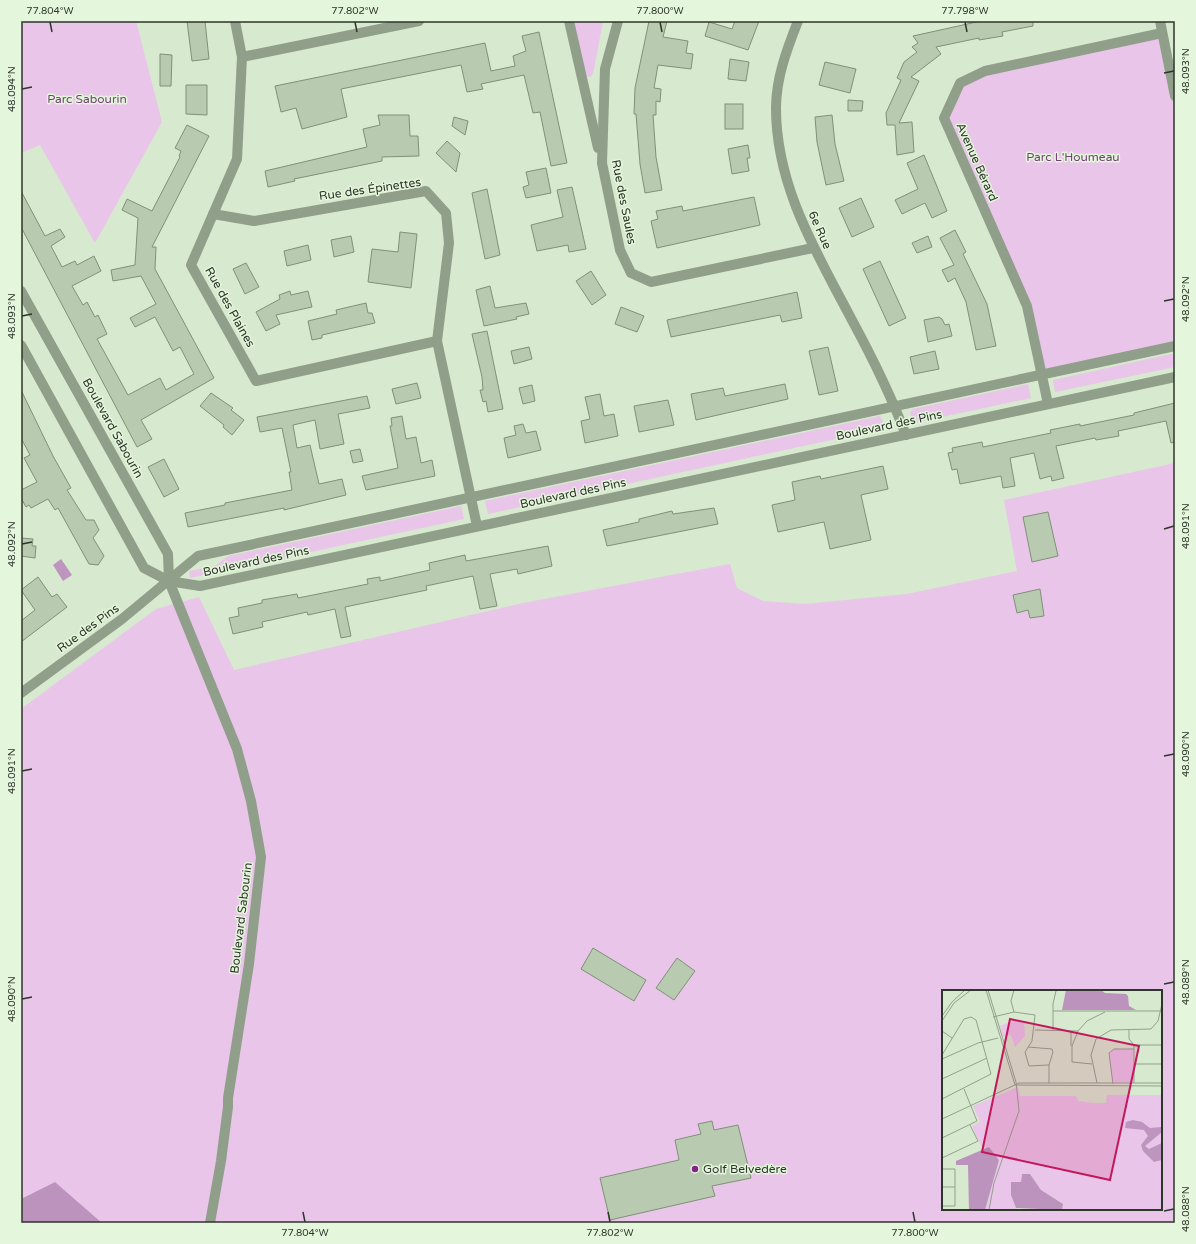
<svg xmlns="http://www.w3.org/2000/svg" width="1196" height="1244" font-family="'Varela Round',sans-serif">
<rect width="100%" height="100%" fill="#d7e9ce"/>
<g fill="#e9c5e9" fill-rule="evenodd">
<path d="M26,21H136L162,122L95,243L40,145L21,153V24Z"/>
<path d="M573,21H603L593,74L590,77L586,76Z"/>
<path d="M1162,33L1175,96V346L1041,375L1027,306L944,118L960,83L985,71Z"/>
<path d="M1175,353V367L1055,392L1053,380Z"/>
<path d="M1028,384L1031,398L914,423L911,418L910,412L913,409Z"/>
<path d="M880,416L883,422L882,429L488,514L485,501Z"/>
<path d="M1175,463V1223H102L55,1182L21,1199V709L156,609L199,597L234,670L523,603L730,564L737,588L763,601L805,604L907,594L1017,571L1004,500ZM943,991H1161V1209H943Z"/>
<path d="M461,506L464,519L190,578L189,571L215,566L228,556Z"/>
</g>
<path fill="#bc93bd" d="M55,1182L102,1223H21V1199Z"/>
<path fill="#be95bf" d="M61,559L72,575L63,581L53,565Z"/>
<g fill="#b8cab0" stroke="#809178">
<path d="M187,21H205L209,59L192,61Z"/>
<path d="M649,21H667L663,37L688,41L686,53L693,54L691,69L658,65L654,88L661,89L660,102L656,101V115H653L656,157L662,190L645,193L640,164L636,114H634L635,88Z"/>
<path d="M735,21H759L748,50L705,36L709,22L732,29Z"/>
<path d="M981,21H1033V26L1002,32L1003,36L979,40V38L936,47L941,54L911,77L919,81L899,123L912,122L914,152L897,155L895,125H887L886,113L901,80L897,78L904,62L917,52L912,47L918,43L913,36Z"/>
<path d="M539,32L567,163L551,166L540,112L533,113L524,75L481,84L483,89L467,92L461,65L341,89L347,117L302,129L296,108L281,112L275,86L485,43L491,71L515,66L513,56L526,51L522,36Z"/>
<path d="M160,54L172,55L171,86H160Z"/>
<path d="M730,59L749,62L746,81L728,79Z"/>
<path d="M825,62L856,69L850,93L819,85Z"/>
<path d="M186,85H207V115L186,114Z"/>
<path d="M848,100L863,101L862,111H848Z"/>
<rect x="725" y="104" width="18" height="25"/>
<path d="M378,115H409L410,136H418L419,156L382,157V161L294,179L295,181L268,187L265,171L367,147L363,129L380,125Z"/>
<path d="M832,115L835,144L844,181L826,185L817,142L815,117Z"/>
<path d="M454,117L468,121L465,135L452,126Z"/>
<path d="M187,125L209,136L152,247H156L155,269L214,378L141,420L152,439L137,447L21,227V191L45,236L60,229L65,237L51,246L62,267L75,261L77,265L94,256L101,271L72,286L83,305L87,302L95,317L98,315L107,334L97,339L128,395L160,378L166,390L194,374L180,347L173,351L155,317L135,327L130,318L156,304L141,276L113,281L111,270L135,265L138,218L122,210L127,199L152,211L180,157L179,156L181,151L175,148Z"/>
<path d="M447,141L460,153L456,172L436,153Z"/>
<path d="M748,145L750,158H747L749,171L732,174L728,149Z"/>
<path d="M924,155L947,211L932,218L925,203L902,214L895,200L918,189L907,163Z"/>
<path d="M546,168L551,193L526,198L523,187L529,185L526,172Z"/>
<path d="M572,187L586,249L569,252L568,245L537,251L531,225L563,217L557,190Z"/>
<path d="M487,189L500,255L485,259L472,193Z"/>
<path d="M754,197L760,225L657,248L651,221L658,219L656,211L682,206L683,211Z"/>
<path d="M861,198L874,227L852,237L839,208Z"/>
<path d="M955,230L966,252L963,254L987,304L996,346L976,350L966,302L955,278L948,282L942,270L954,265L940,238Z"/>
<path d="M400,232L417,234L411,288L368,282L372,249L398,252Z"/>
<path d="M351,236L354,252L334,257L331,240Z"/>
<path d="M928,236L932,247L917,253L912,243Z"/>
<path d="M308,245L311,260L287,266L284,251Z"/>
<path d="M880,261L906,318L889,326L863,269Z"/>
<path d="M246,263L259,287L245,294L233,269Z"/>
<path d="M591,271L606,295L592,305L576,281Z"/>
<path d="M490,286L495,308L526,303L529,314L516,317L517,319L484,326L476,290Z"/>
<path d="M290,291L291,295L308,291L312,307L276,315L280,324L266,331L256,312L280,299L279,295Z"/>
<path d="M797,292L802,318L782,322L780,315L671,337L667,320Z"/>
<path d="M366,303L368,313H372L375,323L322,335V338L312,340L308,321L337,314L336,310Z"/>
<path d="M621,307L644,316L637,332L615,324Z"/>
<path d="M939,317L942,319L945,325L949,324L952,336L928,342L924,320Z"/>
<path d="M487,331L503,409L488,412L486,401L483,402L480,390H483L482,377L472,334Z"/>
<path d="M529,347L532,359L514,364L511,351Z"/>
<path d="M828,347L838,391L819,395L809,351Z"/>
<path d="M935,351L939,369L914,374L910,357Z"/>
<path d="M417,383L421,398L396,404L392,389Z"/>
<path d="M785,384L788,399L696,420L691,394L723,388L725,396Z"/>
<path d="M532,385L535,401L523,404L519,388Z"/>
<path d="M21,390L53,456L71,488L67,490L86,520H94L99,530L93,538L104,556L98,565L89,564L58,508L55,510L48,499L31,508L29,505L26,507L21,498V490L37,482L24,458L30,455L21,438Z"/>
<path d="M211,393L233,408L231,410L244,420L232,435L223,427L224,425L200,406Z"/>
<path d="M600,394L604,416L614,414L618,436L585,443L581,421L590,419L585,397Z"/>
<path d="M367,396L370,408L338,414L344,444L320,449L315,420L293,425L297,448L310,445L319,484L342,479L346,495L284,510V508L188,527L185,513L225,505V503L292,490L289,472H291L282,428L260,432L257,417Z"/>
<path d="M668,400L674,425L639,432L634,406Z"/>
<path d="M1175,403V442L1171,443L1166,421L1118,431L1119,436L1096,440L1095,438L1056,446L1064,478L1052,481L1051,476L1040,479L1034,453L1010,458L1015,486L1003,488L1001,476L960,484L957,469L952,470L948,453L953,452L952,448L982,442L983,447L1051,433L1050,430L1080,424V426L1134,415V413Z"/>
<path d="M402,416L406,439L416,437L421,463L432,460L435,476L366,490L362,476L398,468L390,426H392L391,418Z"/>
<path d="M523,424L526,433L536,431L541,450L508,458L504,438L516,435L514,426Z"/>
<path d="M360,449L363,461L353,463L350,451Z"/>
<path d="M164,459L179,489L164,497L148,467Z"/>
<path d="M883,466L888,489L861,495L871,540L830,549L824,522L778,532L772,505L795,500L792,482L820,476L821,479Z"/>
<path d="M714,508L718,524L607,546L603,530L639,522V519L672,511L673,514Z"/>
<path d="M1048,512L1058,556L1032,562L1023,517Z"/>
<path d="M21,538L33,539L32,546H36L35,558L21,556Z"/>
<path d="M548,546L552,566L518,574L517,569L490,574L497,606L480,609L473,576L426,586L427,590L345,607L351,636L341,638L335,609L308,615L307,612L262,622L263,627L233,634L229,618L239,616L238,608L262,603V600L297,594L298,598L368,584L367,579L380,577V581L430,570L429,563L465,555L466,561Z"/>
<path d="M38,577L52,597L57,594L67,607L21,642V621L35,610L21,590Z"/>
<path d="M1040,589L1044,616L1030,618L1028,610L1017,613L1013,595Z"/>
<path d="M593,948L646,980L634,1001L581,969Z"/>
<path d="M677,958L695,971L674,1000L656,988Z"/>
<path d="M712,1121L714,1130L738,1125L751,1178L712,1186L715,1196L610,1220L600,1178L679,1160L675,1140L701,1134L698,1124Z"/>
</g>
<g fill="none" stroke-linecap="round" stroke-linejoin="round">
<g stroke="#909f89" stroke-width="10">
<path d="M235,21L242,57L237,159L191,265L256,381L437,341"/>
<path d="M569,21L598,148"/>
<path d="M618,21L605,69L602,163L620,250L631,273L651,282L813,248"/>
<path d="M798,21C787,49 776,78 776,108C776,188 818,255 853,322C873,359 891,396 906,435"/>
<path d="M1160,21L1175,96"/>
<path d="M242,57L419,21"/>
<path d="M213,214L254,221L426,191L446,213L449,243L437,341L477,526"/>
<path d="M21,291L168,554L169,581L237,749L251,801L261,857L249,964L228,1098V1107L221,1161L210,1223"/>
<path d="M21,345L144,568L169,581L200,586L1175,377"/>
<path d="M1048,404L1027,306L944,118L960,83L985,71L1162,33"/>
<path d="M21,693L122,619L198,556L1175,346"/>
</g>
</g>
<path fill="none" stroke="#2e352b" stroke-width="1.5" d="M50,22L52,32M355,22L357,32M660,22L662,32M965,22L967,32M1164,73L1174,71M22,89L32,87M1164,301L1174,299M22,316L32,314M1164,529L1174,526M22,544L32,542M1164,756L1174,754M22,771L32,769M1164,984L1174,982M22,999L32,997M1164,1211L1174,1209M303,1212L305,1222M608,1212L610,1222M913,1212L915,1222"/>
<circle fill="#84218a" stroke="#e4f6db" stroke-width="1.5" cx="695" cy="1169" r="4"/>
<g text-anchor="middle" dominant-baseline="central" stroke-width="3" stroke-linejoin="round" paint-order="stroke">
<g font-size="12" fill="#754077" stroke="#e4f6db">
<text x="87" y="99">Parc Sabourin</text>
<text x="1073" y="157">Parc L'Houmeau</text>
</g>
<g font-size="12" fill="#2e352b" stroke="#e4f6db">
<text transform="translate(977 162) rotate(66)">Avenue Bérard</text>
<text transform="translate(370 189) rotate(-8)">Rue des Épinettes</text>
<text transform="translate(624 202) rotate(79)">Rue des Saules</text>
<text transform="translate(820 230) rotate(66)">6e Rue</text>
<text transform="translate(230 307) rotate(61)">Rue des Plaines</text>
<text transform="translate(889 425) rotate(-12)">Boulevard des Pins</text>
<text transform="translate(113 428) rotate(61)">Boulevard Sabourin</text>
<text transform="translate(573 493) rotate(-12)">Boulevard des Pins</text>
<text transform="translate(256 561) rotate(-12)">Boulevard des Pins</text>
<text transform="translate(88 628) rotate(-36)">Rue des Pins</text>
<text transform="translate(241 918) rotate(-83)">Boulevard Sabourin</text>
</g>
<g font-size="12" fill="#2e352b" stroke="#e4f6db" text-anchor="start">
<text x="703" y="1169">Golf Belvedère</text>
</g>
</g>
<g transform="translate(942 990)">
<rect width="220" height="220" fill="#d7e9ce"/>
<path d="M71,31H82L83,46L73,57L69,45L61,47L58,36ZM172,59H192V93H171L167,63ZM76,97L78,106H134L136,111L152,113H164L165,105H220V220H120L121,214L99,200L88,184H80L79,192H69V205L74,218L79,220H43L57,170L47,157L41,159L37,152L30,136L38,132L31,116Z" fill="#e9c5e9"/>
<path d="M124,0H159L163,3L184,4L186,6L187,16L194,20H120ZM47,157L57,170L43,220H27L26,175H14V171ZM80,184H88L99,200L121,214L120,220L74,218L69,205V192H79Z" fill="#bc93bd"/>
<path d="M191,130L200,132L208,138L220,137V142L203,156L207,159L220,153V170L212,172L201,161L199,155L206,146L202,140L183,138L184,132Z" fill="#be95bf"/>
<path fill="none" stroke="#93a18d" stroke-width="1" d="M44,0L73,95M46,0L74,92L77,121L52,193L47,220M111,21H218M72,22L69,11L72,0M0,26L10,12L23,0M51,27L72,22L93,25L90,51L83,62L87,76L107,75M0,31L12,13L29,0M93,40L136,41M187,40V49L192,55V93M0,41L10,48M111,41V14L114,1L111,0M129,41V56M192,55H220M86,57L110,59L111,62L107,75V93M0,65L22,29L29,27L34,30L49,84L0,109M0,69L36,53L56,48M150,74L130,72V56L136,41L145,31L163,22M192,74H220M0,89L45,68M155,93L149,65L154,49L169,40L209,39L216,31L220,14M171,94L167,63L172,59H192M73,95L220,96M0,129L77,93H220M0,148L35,131L22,99M0,168L36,151L28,135M0,179H13V216H0M0,197H13"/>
<path fill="#c2185b" fill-opacity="0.15" stroke="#c2185b" stroke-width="2" d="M68,29L197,56L168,190L40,162Z"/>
<rect width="220" height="220" fill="none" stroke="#2e352b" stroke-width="2"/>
</g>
<rect width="1196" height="1244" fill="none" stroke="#e4f6db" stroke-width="44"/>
<rect x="22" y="22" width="1152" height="1200" fill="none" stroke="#2e352b" stroke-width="1.5"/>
<g font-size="10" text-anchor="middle" fill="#2e352b">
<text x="50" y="14">77.804°W</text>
<text x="355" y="14">77.802°W</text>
<text x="660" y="14">77.800°W</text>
<text x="965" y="14">77.798°W</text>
<text transform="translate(1185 71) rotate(-90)" y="4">48.093°N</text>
<text transform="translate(11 89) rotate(-90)" y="4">48.094°N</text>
<text transform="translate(1185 299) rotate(-90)" y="4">48.092°N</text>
<text transform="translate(11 316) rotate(-90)" y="4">48.093°N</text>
<text transform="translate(1185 526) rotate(-90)" y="4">48.091°N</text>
<text transform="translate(11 544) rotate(-90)" y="4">48.092°N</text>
<text transform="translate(1185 754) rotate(-90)" y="4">48.090°N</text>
<text transform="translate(11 771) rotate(-90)" y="4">48.091°N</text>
<text transform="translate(1185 982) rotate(-90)" y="4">48.089°N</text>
<text transform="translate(11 999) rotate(-90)" y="4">48.090°N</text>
<text transform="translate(1185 1209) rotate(-90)" y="4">48.088°N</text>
<text x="305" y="1236">77.804°W</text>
<text x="610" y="1236">77.802°W</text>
<text x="915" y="1236">77.800°W</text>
</g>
</svg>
